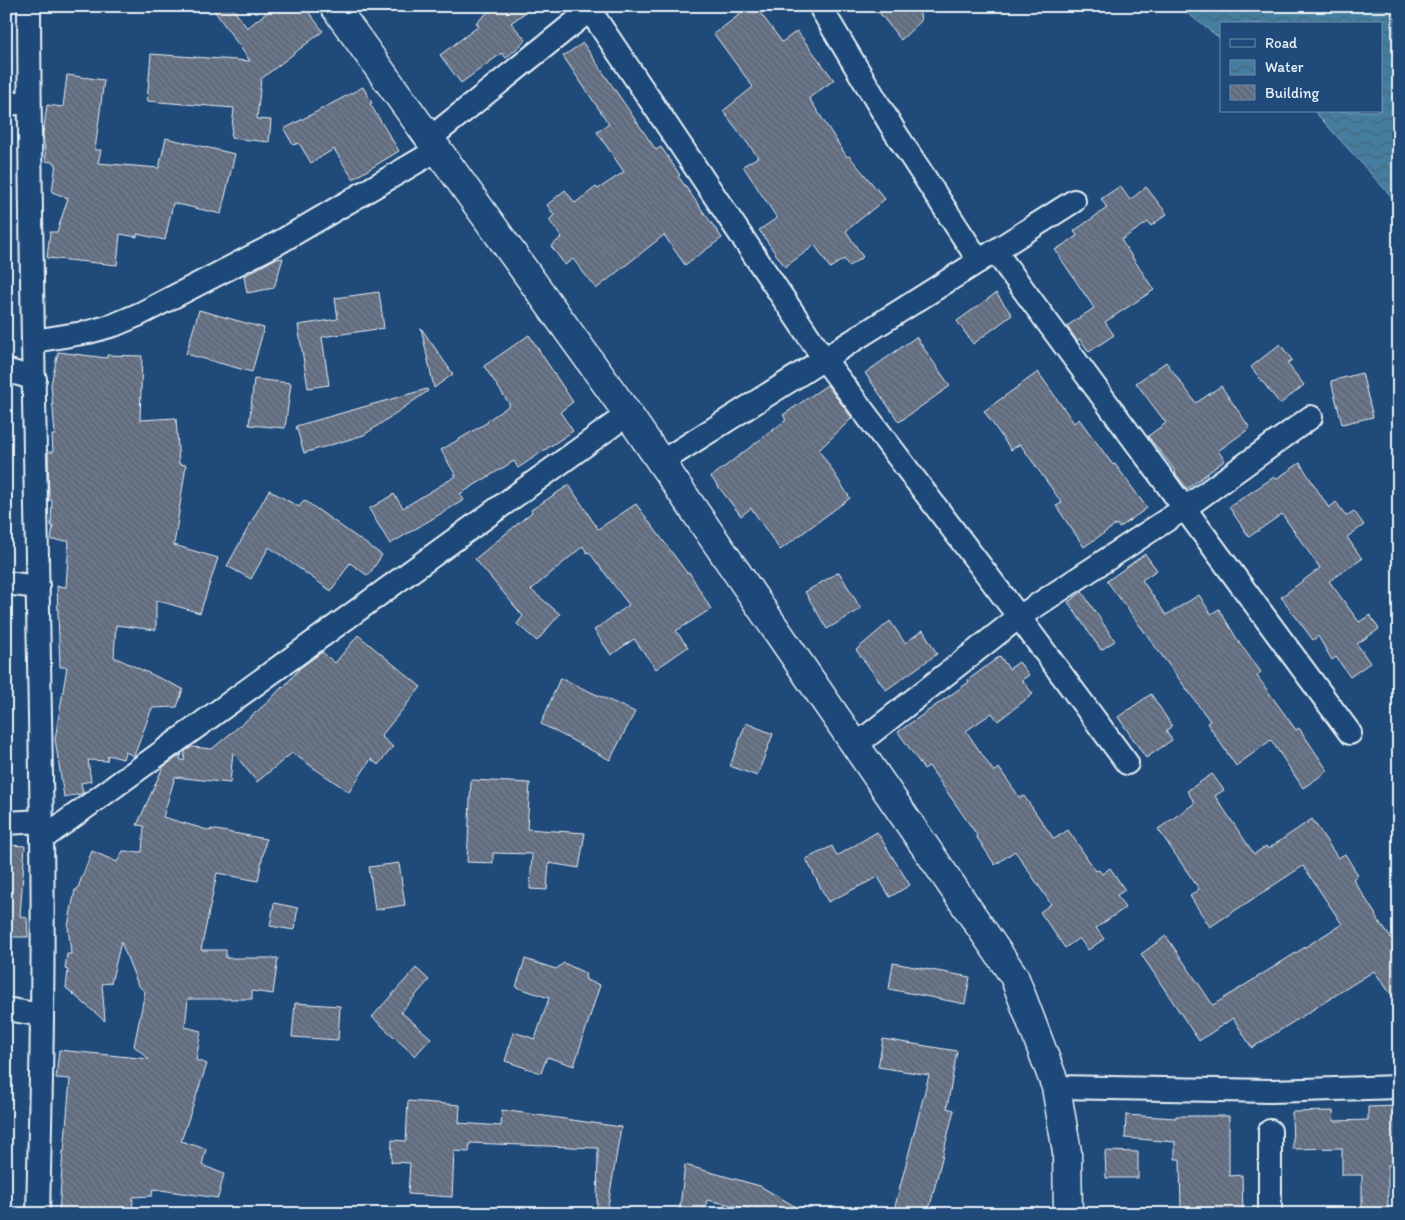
<svg xmlns="http://www.w3.org/2000/svg" width="1405" height="1220" font-family="Itim,sans-serif">
<defs>
<pattern id="water-waves" width="16" height="10" patternUnits="userSpaceOnUse" patternTransform="scale(1.25)"><rect width="16" height="10" fill="#447d9e"/><path d="M0 5q4-4 8 0t8 0" fill="none" stroke="#456578"/></pattern>
<pattern id="building-back-hatch" width="6" height="6" patternUnits="userSpaceOnUse" patternTransform="scale(1.25)"><rect width="6" height="6" fill="#6b768a"/><path d="M-1 5l2 2M0 0l6 6M5-1l2 2" fill="none" stroke="#5a616d"/></pattern>
</defs>
<rect width="100%" height="100%" fill="#1f4a7a"/>
<filter id="ink" filterUnits="userSpaceOnUse"><feTurbulence type="fractalNoise" baseFrequency=".02" numOctaves="2"/><feDisplacementMap in="SourceGraphic" scale="10" xChannelSelector="R" yChannelSelector="G"/><feConvolveMatrix kernelMatrix="1 2 1 2 8 2 1 2 1" color-interpolation-filters="sRGB"/></filter>
<g filter="url(#ink)">
<path fill="url(#water-waves)" stroke="#86abc2" d="M1178,6H1385L1399,23V205L1314,111H1381V24H1221V39Z"/>
<g fill="url(#building-back-hatch)" stroke="#e8f1f8">
<path d="M211,6H231L247,28L275,6H304L323,31L261,79L257,119L271,120L269,142L231,138L234,108L147,101L151,54L250,61Z"/>
<path d="M495,6H534L511,23L526,40L506,58L502,53L461,83L440,55L479,26L476,23Z"/>
<path d="M751,6H755L782,42L797,31L834,80L809,98L847,157L849,156L885,199L846,231L863,257L849,266L844,259L830,268L815,245L785,267L759,230L777,218L743,166L758,157L723,111L753,87L714,34Z"/>
<path d="M874,6H919L921,21L901,40Z"/>
<path d="M583,43L656,150L661,147L680,175L678,176L722,238L685,265L664,235L596,289L573,259L565,265L551,246L562,237L549,220L554,215L547,205L565,190L575,203L596,187L598,189L624,172L597,132L609,124L563,56Z"/>
<path d="M67,75L104,80L95,150H101L98,163L159,168L166,138L235,154L221,214L173,203L165,240L137,234V237L120,234L117,265L47,258L50,232H57L68,198L52,192L56,163L46,161L43,134L47,105L63,107Z"/>
<path d="M363,87L372,103L370,104L399,151L353,179L334,149L311,163L299,143L293,145L284,129Z"/>
<path d="M1120,186L1130,200L1146,187L1167,214L1151,226L1148,222L1121,240L1154,290L1105,322L1114,335L1089,352L1080,339L1077,341L1067,326L1094,308L1055,250L1077,236L1074,231L1107,208L1101,199Z"/>
<path d="M283,258L274,288L247,293L244,276L275,259Z"/>
<path d="M379,292L384,328L322,337L329,385L308,388L298,325L338,319L335,298Z"/>
<path d="M996,293L1012,315L973,344L957,321Z"/>
<path d="M199,310L264,328L252,372L186,354Z"/>
<path d="M421,328L453,374L434,388Z"/>
<path d="M529,335L573,402L560,412L573,431L518,468L514,461L460,494L464,500L390,544L369,509L394,494L403,508L456,476L441,450L488,422L487,421L510,405L484,366Z"/>
<path d="M916,337L950,386L899,422L865,373Z"/>
<path d="M1280,344L1292,360L1287,363L1304,385L1280,404L1251,367Z"/>
<path d="M58,352L107,358V355L142,356L140,420L176,418L179,464L186,465L174,545L218,558L200,613L156,600V630L116,625L114,657L183,689L177,707L152,708L134,756L125,752L123,759L108,755L107,761L88,760L91,781L81,783L83,793L81,794L64,797L55,739L67,667H60L57,586L66,587L69,541L51,540L53,526H51L52,500H49L48,452H53L52,435H55L51,384Z"/>
<path d="M1166,362L1196,403L1221,386L1250,428L1218,451L1225,460L1187,489L1175,473L1176,472L1148,436L1166,423L1136,383Z"/>
<path d="M1038,372L1074,423L1079,419L1113,465L1115,464L1147,508L1119,528L1117,524L1084,547L1056,506L1062,503L1020,444L1011,450L984,411Z"/>
<path d="M1362,373L1373,417L1342,424L1331,381Z"/>
<path d="M254,379L291,383L285,428L249,425Z"/>
<path d="M827,385L852,418L819,450L850,498L780,550L751,508L741,516L711,477L786,420L783,415Z"/>
<path d="M427,389L428,391L364,435L304,453L296,426Z"/>
<path d="M1300,463L1329,508L1336,502L1346,516L1354,511L1364,525L1347,537L1362,559L1329,581L1359,622L1370,615L1379,629L1357,644L1370,663L1350,677L1336,657L1332,660L1318,636L1313,640L1281,597L1320,568L1282,514L1249,537L1229,507L1274,477L1276,479Z"/>
<path d="M569,485L598,529L636,504L687,573L689,572L711,609L676,631L688,647L656,669L634,639L611,655L594,630L629,605L589,552L587,553L583,546L531,590L560,614L537,641L517,624L523,616L475,559L532,512L531,510Z"/>
<path d="M269,490L299,507L304,500L382,555L368,576L350,563L331,591L269,547L251,579L227,566Z"/>
<path d="M1145,554L1157,570L1142,580L1166,615L1199,595L1211,614L1219,609L1240,644L1261,672L1257,676L1296,730L1299,728L1328,771L1303,788L1271,740L1236,766L1207,723L1210,721L1107,581Z"/>
<path d="M839,572L861,609L827,629L805,592Z"/>
<path d="M1082,592L1115,641L1101,650L1068,602Z"/>
<path d="M890,621L905,643L923,630L937,654L886,690L856,650Z"/>
<path d="M358,635L421,687L381,736L393,747L378,765L371,759L349,792L292,753L257,782L233,752L230,783L175,777L163,817L211,831V829L266,839L258,881L217,873L201,950H226V958H278L273,994L252,991V999H188L185,1027L201,1031L196,1060L207,1064L181,1141L206,1149L202,1165L224,1174L218,1198L153,1189L152,1196L133,1197L132,1214H59L63,1151L64,1152L70,1079L56,1078L59,1050L149,1059L134,1046L145,992L138,985L121,942L111,983L102,984L105,1021L66,988L68,970L65,969L67,954H71L68,926L75,890H77L92,851L117,862L123,851L142,852L144,826L137,825L163,767L182,754L180,759L184,761L185,751L192,747L212,749L268,702L282,687L283,688L300,668L322,652L335,663Z"/>
<path d="M1000,656L1009,669L1019,662L1029,675L1022,680L1033,694L998,721L992,713L966,731L994,772L999,768L1020,798L1024,796L1054,839L1068,830L1096,871L1099,870L1102,874L1110,868L1125,890L1117,895L1125,908L1096,928L1104,939L1088,950L1079,938L1065,948L1040,912L1051,904L1015,851L995,865L976,836L977,835L929,766L924,769L898,732L969,682L968,680Z"/>
<path d="M560,678L635,712L610,760L541,724Z"/>
<path d="M1151,694L1172,726L1166,731L1172,740L1146,758L1118,717Z"/>
<path d="M746,723L773,734L757,776L730,766Z"/>
<path d="M1212,774L1224,790L1215,796L1254,854L1266,846L1268,849L1312,819L1338,858L1345,854L1358,875L1353,879L1376,915L1375,916L1399,949V1005L1374,971L1252,1048L1233,1018L1199,1041L1141,954L1166,936L1213,1005L1342,924L1303,866L1210,927L1190,896L1199,889L1158,829L1195,803L1187,791Z"/>
<path d="M471,780L530,783L527,829L585,833L579,868L549,863L547,890L530,889L532,854L493,853V863L467,862Z"/>
<path d="M877,832L910,885L890,897L878,877L828,902L806,859L832,846L837,856Z"/>
<path d="M6,845L25,846L20,916L27,918L28,937H6Z"/>
<path d="M399,863L405,905L375,910L369,867Z"/>
<path d="M274,903L298,908L294,930L270,926Z"/>
<path d="M525,959L556,969L564,963L585,973L586,980L600,985L574,1066L547,1057L541,1073L505,1061L514,1032L535,1039L549,998L516,987Z"/>
<path d="M893,963L970,977L965,1004L889,989Z"/>
<path d="M416,968L429,980L401,1012L431,1038L415,1056L372,1017Z"/>
<path d="M295,1003L340,1006L338,1040L292,1037Z"/>
<path d="M883,1039L957,1051L947,1108L954,1110L928,1214H893L929,1075L878,1067Z"/>
<path d="M408,1101L460,1105L459,1123L501,1126L502,1110L621,1127L607,1212L597,1211L598,1148L470,1143L469,1152L454,1151L452,1197L408,1194L410,1163L391,1162L392,1140L406,1141Z"/>
<path d="M1399,1106V1165H1388V1214H1362V1175H1342V1148L1293,1149L1292,1112L1333,1111L1334,1121L1368,1120V1107Z"/>
<path d="M1126,1115L1176,1118V1116H1229V1176L1242,1175L1243,1214H1181L1180,1159H1175V1142L1125,1138Z"/>
<path d="M1105,1151L1138,1152V1178H1106Z"/>
<path d="M685,1165L760,1186L808,1214H774L707,1200L704,1214H679Z"/>
</g>
<g fill="none" stroke-linecap="round" stroke-linejoin="round">
<defs>
<g id="street">
<path d="M29,6C30,283 38,560 42,838C44,963 41,1088 38,1214"/>
<path d="M587,6L824,359L1019,617L1127,763"/>
<path d="M822,10L895,132L979,261"/>
<path d="M6,104L29,102"/>
<path d="M429,139L590,10"/>
<path d="M995,251L1350,733"/>
<path d="M34,341L89,332L114,325L140,314L278,243L437,150"/>
<path d="M6,370L35,379"/>
<path d="M661,462L1074,201"/>
<path d="M6,583L38,587"/>
<path d="M856,745L1019,617L1185,508L1311,417"/>
<path d="M6,823L42,821"/>
<path d="M42,839L628,414"/>
<path d="M6,1009L42,1015"/>
<path d="M1056,1087L1271,1091L1399,1087"/>
<path d="M1270,1214V1131"/>
</g>
<path id="secondary" d="M334,6L628,414L1014,976L1056,1087L1067,1152L1068,1214"/>
</defs>
<use href="#street" stroke="#e8f1f8" stroke-width="26"/>
<use href="#secondary" stroke="#e8f1f8" stroke-width="31"/>
<use href="#street" stroke="#1f4a7a" stroke-width="22"/>
<use href="#secondary" stroke="#1f4a7a" stroke-width="28"/>
</g>
</g>
<rect width="1405" height="1220" fill="none" stroke="#1f4a7a" stroke-width="25"/>
<rect x="12" y="12" width="1380" height="1195" fill="none" stroke="#e8f1f8" stroke-width="2" filter="url(#ink)"/>
<rect x="1220" y="22" width="162" height="90" fill="#1f4a7a" stroke="#6f8dac"/>
<rect x="1230" y="39" width="25" height="8" fill="#1f4a7a" stroke="#6f8dac"/>
<text x="1265" y="48" font-size="15" fill="#e8f1f8">Road</text>
<rect x="1230" y="60" width="25" height="15" fill="url(#water-waves)" stroke="#6f8dac"/>
<text x="1265" y="72" font-size="15" fill="#e8f1f8">Water</text>
<rect x="1230" y="85" width="25" height="15" fill="url(#building-back-hatch)" stroke="#6f8dac"/>
<text x="1265" y="98" font-size="15" fill="#e8f1f8">Building</text>
</svg>
